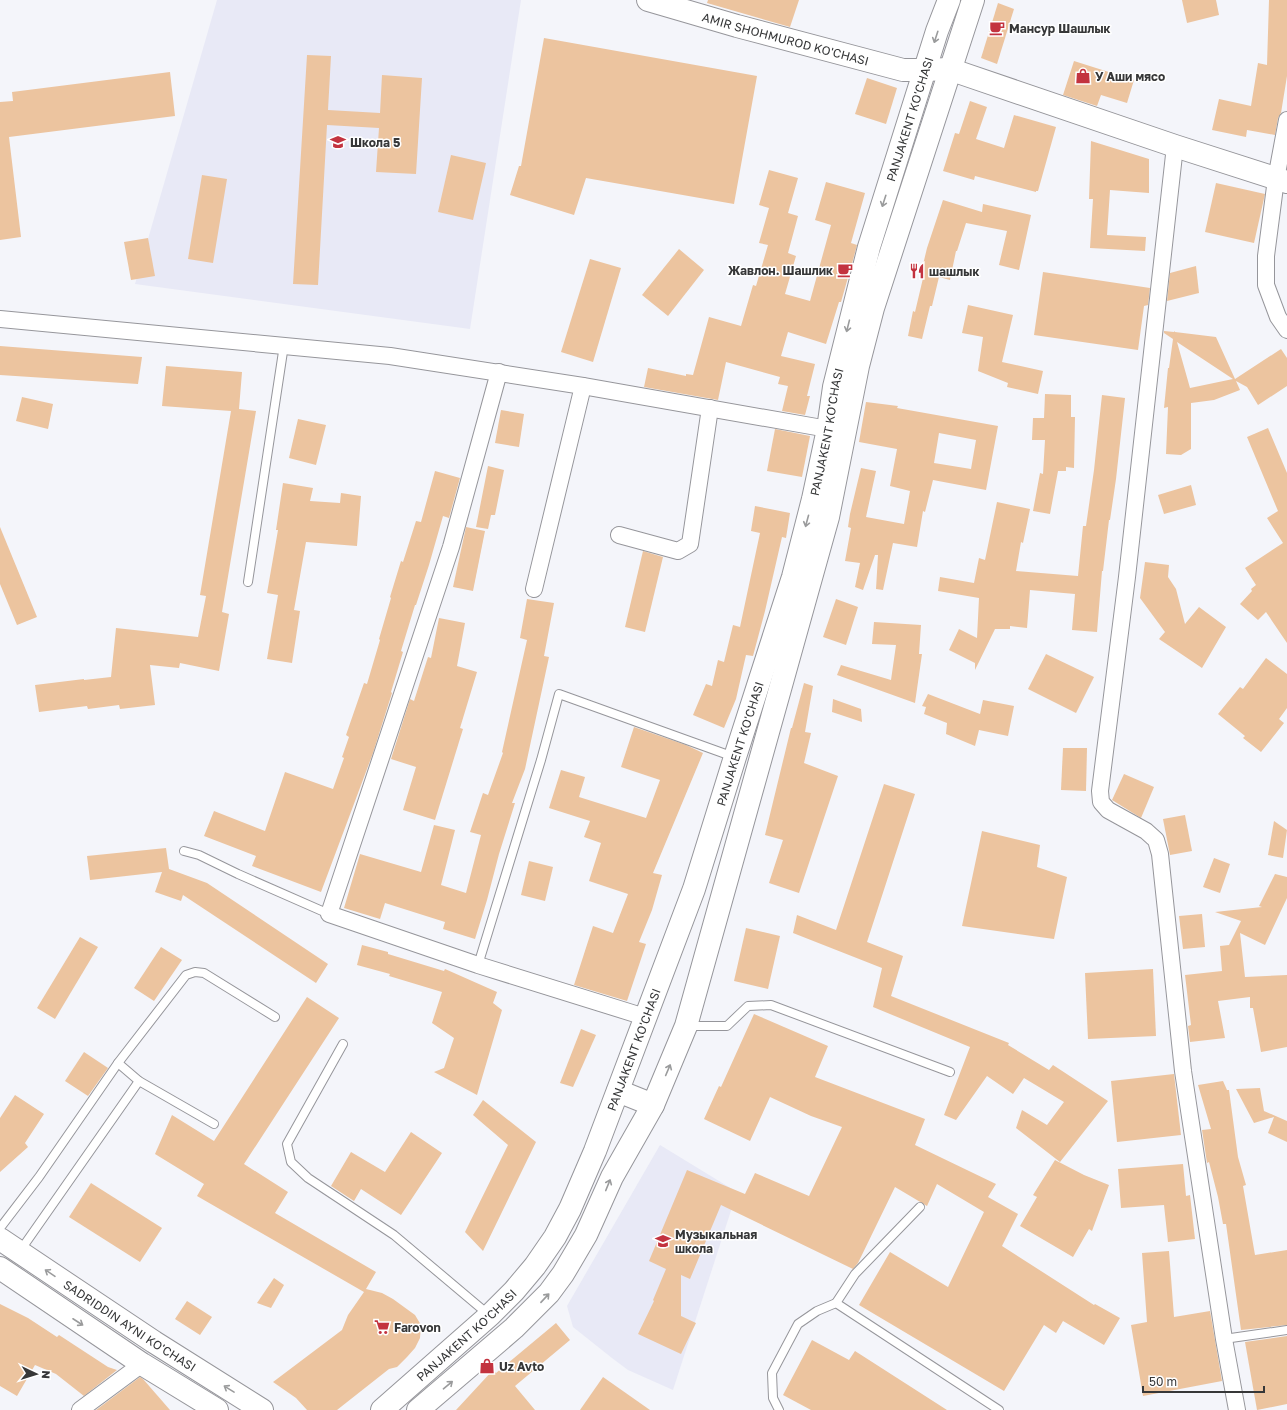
<svg xmlns="http://www.w3.org/2000/svg" width="1287" height="1410" font-family="'Golos Text',sans-serif">
<rect width="100%" height="100%" fill="#f4f5fa"/>
<g fill="#e8e9f6">
<path d="M217,0H521L470,329L135,284Z"/>
<path d="M660,1145L737,1192L673,1390L628,1370L612,1358L573,1327L567,1306Z"/>
</g>
<g fill="#ecc49f" fill-rule="evenodd">
<path d="M708,0H799L790,27L707,3Z"/>
<path d="M1182,0H1216L1219,15L1187,23Z"/>
<path d="M1269,0H1287V76L1281,113L1278,118L1275,135L1247,130L1246,137L1212,130L1219,99L1251,106L1258,63L1267,65Z"/>
<path d="M998,3L1014,9L997,64L981,58Z"/>
<path d="M544,38L757,76L734,204L586,178L574,215L510,195L519,166H521Z"/>
<path d="M307,55L331,56L328,110L380,113L382,75L422,78L416,174L376,172L379,128L327,125L318,285L293,284Z"/>
<path d="M1074,61L1134,80L1127,103L1101,95L1097,106L1063,95Z"/>
<path d="M170,72L175,116L9,137L21,237L0,240V102L13,101L12,92Z"/>
<path d="M867,78L897,88L886,124L855,114Z"/>
<path d="M970,101L987,107L976,139L1004,148L1014,115L1056,127L1038,191H1036V192L975,176L974,180L943,171L955,133L959,134Z"/>
<path d="M1091,141L1149,159V193L1110,190L1107,235L1146,237L1145,251L1090,248L1093,199H1089Z"/>
<path d="M451,155L486,163L473,220L438,212Z"/>
<path d="M769,170L798,178L788,213L798,216L788,253L796,256L785,294L810,301L831,225L815,220L826,182L865,193L851,243L857,245L853,260L841,302H839L826,344L788,332L781,356L815,364L807,396H810L805,415L782,411L788,386L778,384L780,377L726,362L718,400L644,387L648,368L686,376V374L693,375L709,317L741,326L753,285L756,286L768,245L759,243L769,208L759,205Z"/>
<path d="M202,175L227,179L213,263L188,259Z"/>
<path d="M1216,183L1265,194L1254,243L1205,232Z"/>
<path d="M943,200L982,212L983,204L1031,215L1019,270L999,265L1007,231L966,223L957,251H956L950,280L939,277L932,306H930L922,339L908,336L913,311L915,312L924,274L921,273L927,248Z"/>
<path d="M148,238L155,276L131,280L124,242Z"/>
<path d="M679,249L704,270L668,316L642,295Z"/>
<path d="M590,259L621,268L593,362L561,352Z"/>
<path d="M1196,266L1199,293L1167,301L1170,273Z"/>
<path d="M1043,272L1150,288L1148,305L1144,306L1138,350L1034,335Z"/>
<path d="M968,305L1013,315L1002,362L1043,371L1038,394L1007,387L1008,383L978,371L983,337L962,333Z"/>
<path d="M1164,331L1174,332V331L1175,332L1216,337L1235,379L1281,349L1287,358V386L1258,405L1247,387L1236,381L1240,390L1214,400L1191,403V449L1181,455L1166,454L1168,407L1164,408L1168,368H1169L1173,339L1164,333ZM1177,342L1233,379L1190,388Z"/>
<path d="M0,346L142,357L138,384L0,375Z"/>
<path d="M166,366L242,372L239,409L256,411L222,612L229,614L219,671L180,663L179,668L150,665L155,705L120,709L119,705L88,709L87,706L39,712L35,685L84,679V680L111,677L116,628L198,637L206,596L200,595L231,411L162,406Z"/>
<path d="M1045,394L1071,395V417H1075L1074,468L1066,467V471H1058L1050,514L1033,511L1040,473L1043,474L1045,440H1032L1033,418H1044Z"/>
<path d="M1102,395L1125,398L1116,479L1110,520H1109L1103,571H1102L1097,632L1072,630L1075,594L1030,590L1027,628L1010,626V629H995L975,670V663L949,650L959,629L977,638L979,598L938,591L940,577L974,583L979,558L985,560L997,502L1030,509L1023,543L1021,542L1016,571L1078,576L1083,526H1086L1094,470Z"/>
<path d="M22,397L53,404L48,429L16,421Z"/>
<path d="M866,402L898,406L897,408L998,426L986,490L933,480L925,512L923,511L917,547L893,543L883,590L876,589L878,555H875L863,590L855,587L860,563L845,561L851,528L848,527L850,514L861,468L876,471L866,517L904,524L910,491L890,486L897,449L859,442ZM939,433L976,440L971,469L934,463Z"/>
<path d="M501,410L524,414L519,447L495,443Z"/>
<path d="M298,419L326,425L316,465L289,458Z"/>
<path d="M1268,428L1287,473V643L1266,612L1258,620L1240,604L1252,591L1251,589L1256,585L1245,568L1283,543L1267,518L1278,511L1247,437Z"/>
<path d="M775,429L810,436L802,477L767,471Z"/>
<path d="M488,466L504,470L495,515H491L488,529L476,527Z"/>
<path d="M435,471L460,478L449,518L443,516L429,565L416,605H415L401,651L403,652L391,692L392,693L373,753L321,892L252,866L256,856L204,836L214,811L265,831L285,772L333,789L344,758L342,757L349,737L346,735L364,683L367,684L380,640L379,639L391,598L390,597L401,561L403,562L416,521L421,522Z"/>
<path d="M283,483L313,488L310,501L340,503L341,493L361,496L357,546L306,542L294,610L300,611L292,663L267,659L278,595L267,593L278,530H276Z"/>
<path d="M1191,485L1196,505L1164,514L1158,495Z"/>
<path d="M755,506L790,513L786,538L782,537L765,611L753,656L746,655L736,699L724,728L693,715L706,684L712,686L718,660L724,662L733,625L740,627L760,533L751,531Z"/>
<path d="M0,527L37,617L17,625L0,584Z"/>
<path d="M466,527L485,531L473,591L453,587Z"/>
<path d="M643,551L663,557L645,632L625,627Z"/>
<path d="M1145,562L1169,565L1168,577L1176,589L1185,624L1199,607L1226,627L1202,668L1159,639L1165,632L1140,598Z"/>
<path d="M527,599L554,603L544,656L549,657L525,769L512,803H515L499,854L487,900L475,939L443,929L445,922L385,903L380,919L344,908L360,854L421,872L434,825L455,830L441,885L466,893L481,835L470,832L483,793L488,795L503,753L502,752L527,640L520,638Z"/>
<path d="M836,599L858,607L846,645L823,637Z"/>
<path d="M439,618L465,623L457,666L477,672L460,728L463,729L435,820L403,810L416,767L391,759L410,699L414,701L428,657L431,658Z"/>
<path d="M874,622L921,625L919,654H922L915,703L837,675L841,665L891,680L896,645L872,644Z"/>
<path d="M1046,654L1094,677L1076,713L1028,689Z"/>
<path d="M1266,658L1287,674V708L1279,719L1284,723L1261,752L1243,738L1245,736L1218,714L1240,687L1243,689Z"/>
<path d="M804,683L813,686L805,732L811,733L804,763L838,776L799,893L769,883L783,840L765,835L791,728H792Z"/>
<path d="M928,694L980,714L983,700L1014,706L1008,736L979,730L975,746L946,734L947,723L924,714L926,707L922,706Z"/>
<path d="M833,699L861,709L862,722L832,712Z"/>
<path d="M634,727L686,745L703,753L653,873L662,875L652,910L639,942L646,944L627,1001L574,985L593,926L613,933L628,894L589,881L601,843L584,837L590,821L549,808L561,770L585,777L579,797L646,818L660,780L621,767Z"/>
<path d="M1063,748H1087L1086,791L1061,790Z"/>
<path d="M1124,774L1154,787L1141,818L1112,800Z"/>
<path d="M884,784L915,794L867,942L903,956L891,996L1009,1043L1008,1045L1049,1070L1053,1065L1108,1101L1060,1162L1016,1128L1022,1110L1047,1125L1064,1102L1024,1078L1013,1094L987,1076L956,1120L944,1115L970,1047L873,1007L882,968L793,933L797,915L836,930Z"/>
<path d="M1185,815L1192,851L1170,855L1163,819Z"/>
<path d="M1274,821L1287,830L1283,858L1268,855Z"/>
<path d="M982,831L1040,845L1037,867L1067,877L1054,939L962,926Z"/>
<path d="M166,848L169,869L207,883L328,964L316,983L183,895L181,901L155,892L162,872L90,880L87,856Z"/>
<path d="M1214,858L1230,864L1220,893L1203,887Z"/>
<path d="M529,861L553,867L545,901L521,895Z"/>
<path d="M1275,874L1287,877V898L1265,945L1240,933L1245,977L1287,975V1047L1261,1052L1253,1008H1250V997L1218,1001L1225,1038L1190,1042L1188,1026L1191,1025L1185,975L1222,971L1220,946L1229,945L1241,921L1215,912L1262,907L1259,906Z"/>
<path d="M1202,914L1205,947L1183,949L1179,916Z"/>
<path d="M746,928L780,936L768,989L734,981Z"/>
<path d="M80,937L98,947L55,1019L37,1008Z"/>
<path d="M362,945L388,952V954L444,971L445,969L497,992L493,1003L502,1010L477,1095L434,1072L444,1068L454,1038L432,1023L442,992L389,976L390,974L357,965Z"/>
<path d="M161,947L182,960L154,1001L134,988Z"/>
<path d="M1153,969L1156,1036L1088,1039L1085,973Z"/>
<path d="M307,997L339,1018L244,1164L288,1192L275,1213L376,1272L366,1289L382,1293L393,1299L415,1315L421,1325L420,1338L415,1348L407,1357L397,1367L389,1369L337,1410H307L296,1398L273,1382L342,1330L348,1315L364,1292L197,1196L204,1184L155,1154L172,1115L214,1141Z"/>
<path d="M754,1014L828,1046L815,1077L925,1119L915,1145L996,1184L988,1197L1018,1214L1002,1246L1094,1305L1095,1304L1120,1318L1104,1345L1063,1321L1056,1333L1044,1325L1004,1391L859,1305L890,1252L948,1287L984,1212L937,1184L927,1206L895,1187L858,1263L853,1269L721,1205L690,1279L681,1275V1316L696,1323L681,1354L638,1334L654,1301L653,1300L666,1269L649,1261L687,1170L745,1194L755,1173L809,1196L842,1127L811,1116L770,1097L750,1141L704,1119L719,1086L721,1087Z"/>
<path d="M581,1029L596,1035L573,1087L560,1083Z"/>
<path d="M84,1052L108,1068L88,1096L65,1081Z"/>
<path d="M1174,1074L1181,1135L1117,1142L1111,1081Z"/>
<path d="M1223,1081L1227,1090H1229L1238,1157L1246,1185L1243,1186L1255,1255L1287,1250V1325L1241,1330L1226,1224H1223L1218,1197L1209,1162L1207,1163L1202,1130L1211,1129L1198,1085Z"/>
<path d="M1260,1088L1264,1111L1287,1121V1142L1268,1133L1274,1117L1254,1123L1236,1089Z"/>
<path d="M15,1095L44,1114L25,1143L28,1147L0,1172V1118Z"/>
<path d="M483,1100L536,1142L483,1251L465,1232L508,1145L473,1115Z"/>
<path d="M411,1132L442,1153L401,1215L361,1189L354,1201L331,1186L351,1152L385,1172Z"/>
<path d="M1055,1160L1084,1175L1109,1185L1092,1231L1089,1229L1073,1257L1020,1226L1037,1197L1033,1195Z"/>
<path d="M1183,1164L1186,1196L1190,1195L1195,1239L1168,1242L1164,1205L1121,1208L1118,1169Z"/>
<path d="M91,1183L162,1228L140,1262L69,1217Z"/>
<path d="M1169,1251L1174,1317L1210,1311L1222,1381L1143,1396L1131,1325L1147,1322L1142,1253Z"/>
<path d="M274,1278L284,1285L271,1308L257,1303Z"/>
<path d="M187,1301L212,1317L200,1335L175,1319Z"/>
<path d="M0,1304L28,1318L57,1337L59,1335L108,1367L117,1370L84,1396L56,1374L35,1365L17,1396L0,1386Z"/>
<path d="M556,1323L570,1340L515,1386L535,1410H456L493,1370L496,1373Z"/>
<path d="M1287,1336V1404L1257,1410L1245,1342Z"/>
<path d="M812,1340L849,1360L855,1351L947,1410H811L783,1395Z"/>
<path d="M140,1377L143,1379L170,1410H96Z"/>
<path d="M603,1377L650,1410H580Z"/>
</g>
<g fill="none" stroke-linecap="round" stroke-linejoin="round">
<defs>
<g id="lane">
<path d="M248,582L284,345"/>
<path d="M184,851L199,855L238,874L329,914"/>
<path d="M478,965L541,760L559,694L734,757"/>
<path d="M687,1026H727L748,1006L771,1005L950,1072"/>
<path d="M343,1044L287,1144L291,1162L308,1178L394,1235L489,1315"/>
<path d="M118,1063L139,1081L214,1124"/>
<path d="M0,1228L39,1177L118,1063L186,975L195,972L204,973L275,1017"/>
<path d="M20,1251L139,1081"/>
<path d="M836,1303L999,1410"/>
<path d="M1224,1339L1287,1330"/>
<path d="M779,1410L773,1398L772,1373L798,1324L817,1311L836,1303L855,1274L920,1207"/>
</g>
<g id="street">
<path d="M1287,120L1276,179L1266,256V285L1278,317L1287,330"/>
<path d="M1175,146L1127,577L1100,791L1101,802L1108,810L1146,831L1156,840L1160,854L1183,1071L1224,1339L1237,1410"/>
<path d="M0,319L390,356L583,386L828,429"/>
<path d="M499,372L451,547L329,914L478,965L645,1017"/>
<path d="M619,535L678,551L690,544L710,408"/>
<path d="M534,589L583,386"/>
<path d="M80,1410L142,1364"/>
</g>
<g id="secondary">
<path id="s1" d="M648,0L737,26L903,70H925L949,69L1175,146L1287,182"/>
<path id="s2" d="M0,1239L154,1342L262,1410"/>
<path d="M0,1268L142,1364L217,1410"/>
</g>
<g id="primary">
<path d="M618,1091L653,1105"/>
<path id="s3" d="M382,1410L490,1315L514,1291L535,1266L555,1237L570,1209L595,1151L694,889L735,757L793,577L813,499L828,429L834,387L869,247L937,31L949,0"/>
<path d="M418,1410L514,1328L549,1293L563,1274L586,1235L612,1177L653,1105L686,1026L828,517L858,366L873,308L973,0"/>
</g>
</defs>
<use href="#lane" stroke="#96969b" stroke-width="10"/>
<use href="#street" stroke="#96969b" stroke-width="18"/>
<use href="#secondary" stroke="#96969b" stroke-width="24"/>
<use href="#primary" stroke="#96969b" stroke-width="24"/>
<use href="#lane" stroke="#fff" stroke-width="8"/>
<use href="#street" stroke="#fff" stroke-width="16"/>
<use href="#secondary" stroke="#fff" stroke-width="22"/>
<use href="#primary" stroke="#fff" stroke-width="22"/>
</g>
<defs><path id="oneway-shaft" d="M-6 0H5M1.5-3L5.5 0L1.5 3" fill="none" stroke-width="1.6" stroke-linecap="round" stroke-linejoin="round"/></defs>
<g stroke="#9a9b9c">
<use href="#oneway-shaft" transform="translate(936 37) rotate(108)"/>
<use href="#oneway-shaft" transform="translate(884 201) rotate(108)"/>
<use href="#oneway-shaft" transform="translate(848 326) rotate(104)"/>
<use href="#oneway-shaft" transform="translate(807 521) rotate(105)"/>
<use href="#oneway-shaft" transform="translate(668 1070) rotate(-67)"/>
<use href="#oneway-shaft" transform="translate(608 1185) rotate(-68)"/>
<use href="#oneway-shaft" transform="translate(50 1273) rotate(-146)"/>
<use href="#oneway-shaft" transform="translate(545 1298) rotate(-47)"/>
<use href="#oneway-shaft" transform="translate(78 1322) rotate(33)"/>
<use href="#oneway-shaft" transform="translate(448 1385) rotate(-40)"/>
<use href="#oneway-shaft" transform="translate(229 1389) rotate(-148)"/>
</g>
<defs>
<symbol id="cafe-bare" viewBox="-9 -9 18 18"><path d="M-5.5-4.5H6V0H3Q3 3.5 0 3.5H-2.5Q-5.5 3.5-5.5 0ZM3-3.2v2h1.7v-2ZM-6 4.5H4V6H-6Z" fill="#c3333f" stroke="#fff" stroke-width="2.5" paint-order="stroke"/></symbol>
<symbol id="shop-bare" viewBox="-9 -9 18 18"><path d="M-5-2.5h2.3a2.7 3.5 0 0 1 5.4 0H5L5.5 6h-11ZM-1.5-2.5h3a1.5 2.3 0 0 0-3 0Z" fill="#c3333f" stroke="#fff" stroke-width="2.5" paint-order="stroke"/></symbol>
<symbol id="school-bare" viewBox="-9 -9 18 18"><path d="M0-5L7-2L0 1L-7-2ZM-4 1L0 2.5L4 1V4Q0 6-4 4Z" fill="#c3333f" stroke="#fff" stroke-width="2.5" paint-order="stroke"/></symbol>
<symbol id="restaurant-bare" viewBox="-9 -9 18 18"><path d="M-5-6h1v4h1v-4h1v4h1v-4h1v5L-1.5 .5V6h-2V.5L-5-1ZM5-6V6H3V1.5H1.5Q1.5-4 5-6Z" fill="#c3333f" stroke="#fff" stroke-width="2.5" paint-order="stroke"/></symbol>
<symbol id="supermarket-bare" viewBox="-9 -9 18 18"><path d="M-6-5.5h2.5l.6 2H6L4.5 2H-2.5L-4.4-4H-6ZM-1.5 3.2a1.3 1.3 0 1 0 .1 0ZM3 3.2a1.3 1.3 0 1 0 .1 0Z" fill="#c3333f" stroke="#fff" stroke-width="2.5" paint-order="stroke"/></symbol>
</defs>
<g fill-rule="evenodd">
<use href="#cafe-bare" x="986" y="17" width="22" height="22"/>
<use href="#shop-bare" x="1072" y="65" width="22" height="22"/>
<use href="#school-bare" x="327" y="131" width="22" height="22"/>
<use href="#cafe-bare" x="834" y="259" width="22" height="22"/>
<use href="#restaurant-bare" x="906" y="260" width="22" height="22"/>
<use href="#school-bare" x="652" y="1230" width="22" height="22"/>
<use href="#supermarket-bare" x="371" y="1316" width="22" height="22"/>
<use href="#shop-bare" x="476" y="1355" width="22" height="22"/>
</g>
<g text-anchor="middle" dominant-baseline="central" stroke-width="3" stroke-linejoin="round" paint-order="stroke">
<g font-size="12" font-weight="bold" fill="#363738" stroke="#fff" text-anchor="start">
<text x="1009" y="28">Мансур Шашлык</text>
<text x="1095" y="76">У Аши мясо</text>
<text x="350" y="142">Школа 5</text>
<text x="833" y="270" text-anchor="end">Жавлон. Шашлик</text>
<text x="929" y="271">шашлык</text>
<text x="675" y="1234">Музыкальная<tspan x="675" dy="14">школа</tspan></text>
<text x="394" y="1327">Farovon</text>
<text x="499" y="1366">Uz Avto</text>
</g>
<g font-size="12" fill="#363738" stroke="#fff">
<text stroke="none"><textPath href="#s1" startOffset="143">AMIR SHOHMUROD KO'CHASI</textPath></text>
<text stroke="none"><textPath href="#s3" startOffset="1421">PANJAKENT KO'CHASI</textPath></text>
<text stroke="none"><textPath href="#s3" startOffset="1097">PANJAKENT KO'CHASI</textPath></text>
<text stroke="none"><textPath href="#s3" startOffset="773">PANJAKENT KO'CHASI</textPath></text>
<text stroke="none"><textPath href="#s3" startOffset="449">PANJAKENT KO'CHASI</textPath></text>
<text stroke="none"><textPath href="#s2" startOffset="156">SADRIDDIN AYNI KO'CHASI</textPath></text>
<text stroke="none"><textPath href="#s3" startOffset="113">PANJAKENT KO'CHASI</textPath></text>
</g>
</g>
<g transform="translate(36 1374) rotate(94)" stroke="#ffffff" stroke-width="3" paint-order="stroke">
<path d="M0-3L7 15L0 10L-7 15Z" fill="#363738"/>
<text y="-6" font-size="11" font-weight="bold" text-anchor="middle" fill="#363738">N</text>
</g>
<path d="M1143 1386v6h121v-6" fill="none" stroke="#363738" stroke-width="2"/>
<text x="1149" y="1386" font-size="12" fill="#363738" stroke="#ffffff" stroke-width="3" paint-order="stroke">50 m</text>
</svg>
